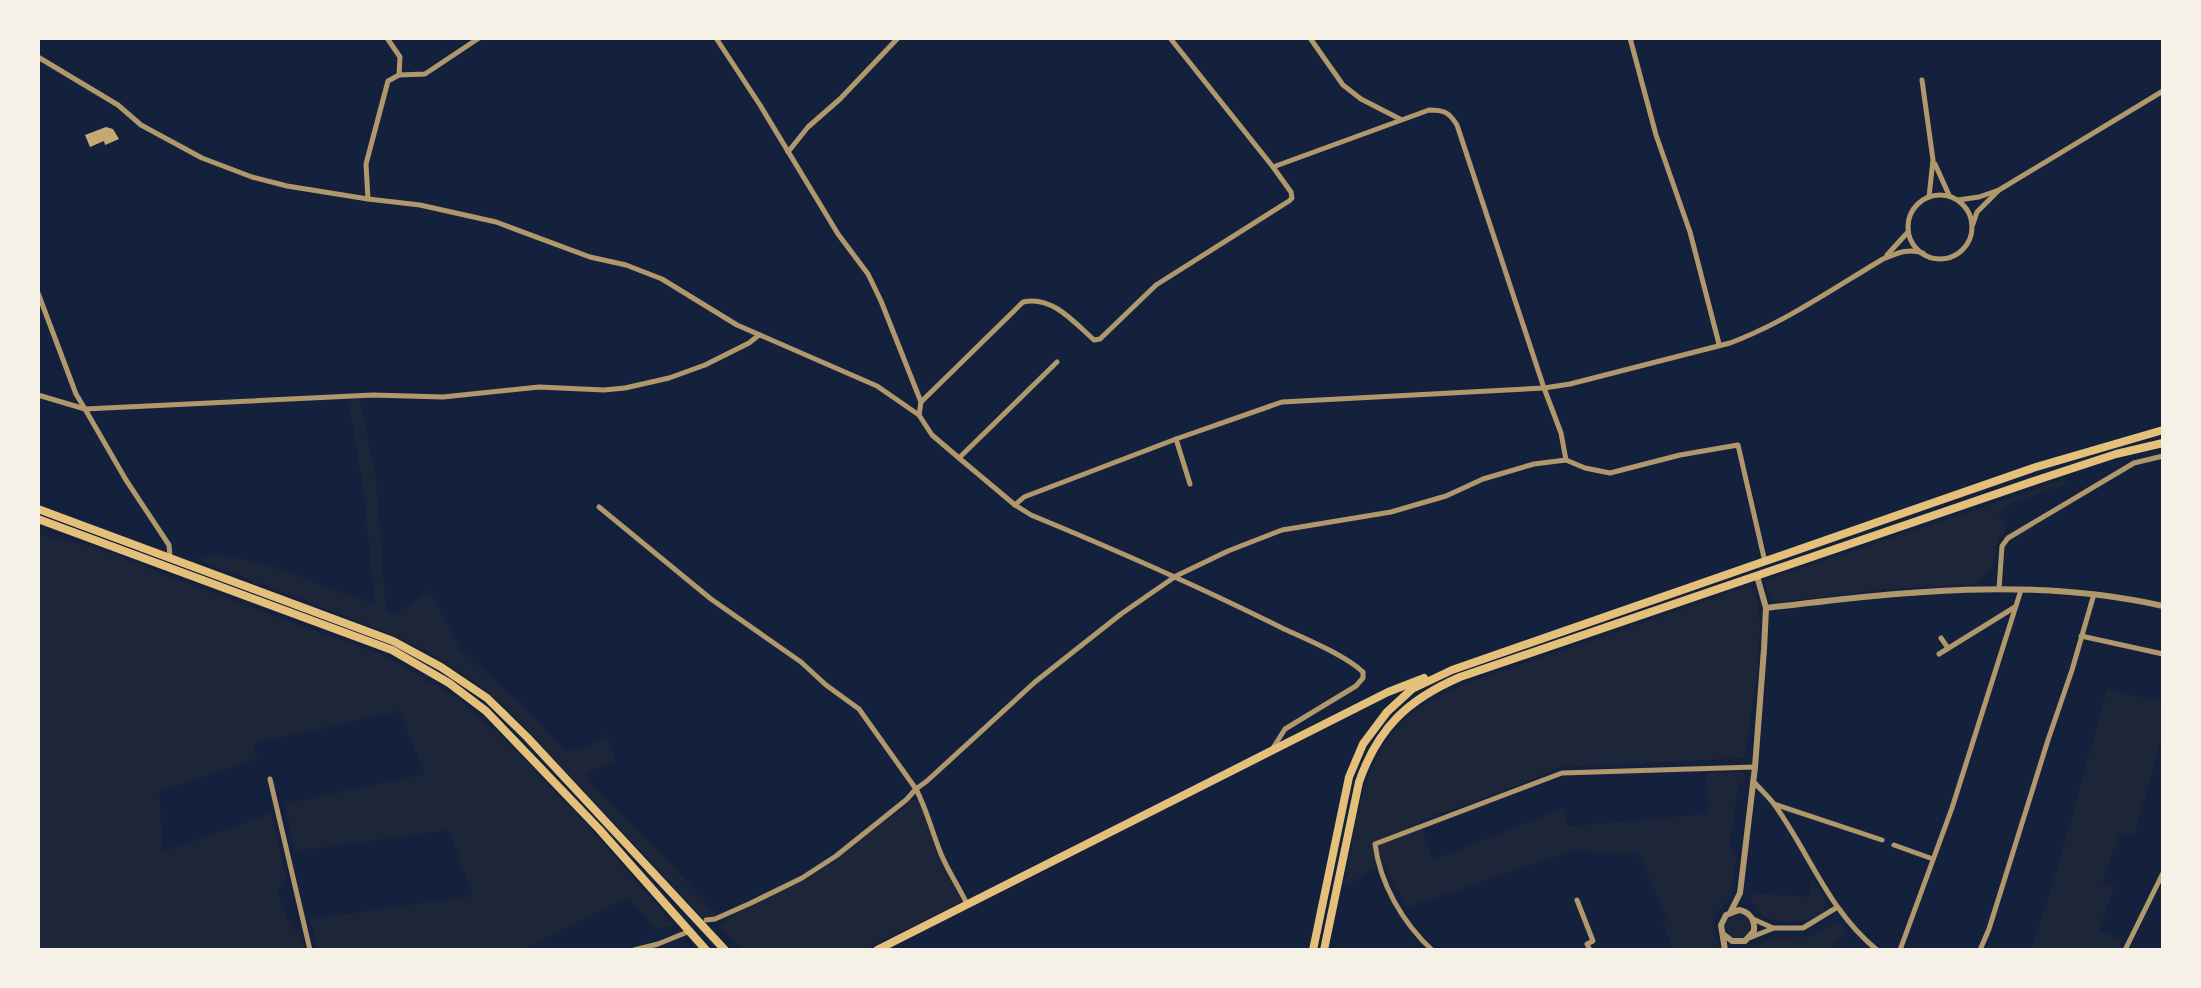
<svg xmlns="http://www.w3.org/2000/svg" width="2201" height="988" font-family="'Alegreya Sans',sans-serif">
<rect width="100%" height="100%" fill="#14213d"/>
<g fill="#1d2539">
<path d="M360,399L376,479L386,610L398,616L399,612L430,591L460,649L519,702L565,750L579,751L607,735L616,761L586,773L592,785L659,852L717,914L703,918C655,868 609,817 561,767C536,740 512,711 483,689C454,666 422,648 388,633L199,560L210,554L263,563L375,605L363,485L348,400Z"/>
<path d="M2067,478L2064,485L2015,502L1997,512L2006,524L2007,530L1999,538L1991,568L1976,584L1888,589L1782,602H1776L1769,598L1766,585L1767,581L1775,577Z"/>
<path d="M38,534L95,547L207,591L388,657L460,700L505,739L590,828L674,925L656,930L628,897L521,950H318L310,919L473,896L449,830L295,851L285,804L425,774L399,711L254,743L257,758L159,792L163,852L271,813L286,877L278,891L286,916L303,943L305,950H38Z"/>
<path d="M1745,587L1755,589L1760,623L1758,666L1745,758L1561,767L1509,789L1419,821L1433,860L1564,808L1568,826L1709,814L1706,773L1743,772L1745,779L1738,787L1730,843L1731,847L1737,854L1731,897L1721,907L1714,918V929L1720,950H1674L1662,923L1668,920L1638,854L1573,851L1408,907L1384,866L1372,869L1344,888C1356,827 1360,754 1412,713C1428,700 1448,692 1467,683Z"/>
<path d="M2107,690L2163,701V734L2134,836L2120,833L2102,882L2114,887L2099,930L2122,940L2118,950H2031L2059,863Z"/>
<path d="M913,800H917L923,807L938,857L960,898L959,903L864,950H745L717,926L736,913L806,879L824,868Z"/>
<path d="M1812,878C1815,884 1823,893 1825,900C1831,925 1775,926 1761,914C1755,909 1752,900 1748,893L1810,897Z"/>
<circle cx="1738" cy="926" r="12"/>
<path d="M1834,924H1840L1847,930L1829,950H1750L1771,938L1810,936Z"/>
</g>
<path fill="#c6a872" d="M106,127L113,129L119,139L105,145L104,141L90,147L85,135Z"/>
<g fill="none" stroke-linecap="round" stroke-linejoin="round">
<g stroke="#b1986c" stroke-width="5">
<path d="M387,38L400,57L399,75"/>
<path d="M716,38L760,105L838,234L868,274L881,301L921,402L919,415"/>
<path d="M1170,38L1273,167"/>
<path d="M1310,38L1343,85L1361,99L1400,119"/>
<path d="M1630,38L1656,135L1690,232L1719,344"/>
<path d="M38,57L118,105L141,125L202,158L252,177L287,186L368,199L420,205L496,222L590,257L626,265L662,279L737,325L877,386L919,415L932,435L959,458L1015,505L1031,515C1116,550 1200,587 1282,628C1306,639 1345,655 1363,672V678L1356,686L1285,729L1273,748"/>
<path d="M1922,80L1933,160L1929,197"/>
<path d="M788,152L808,127L840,99L898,38"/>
<path d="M1935,164L1949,195"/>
<circle cx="1940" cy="227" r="32"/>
<path d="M368,199L366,164L388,81L399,75L425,74L479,38"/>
<path d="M1958,200L1979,197L1999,190L2163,91"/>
<path d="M1973,224L1977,212L1998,191"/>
<path d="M1887,255L1908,232"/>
<path d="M38,293L76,394L85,409L373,395L443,397L539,387L604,390L625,388L669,378L705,365L749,343L759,335"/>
<path d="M38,395L85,409L126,480L169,545L170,557"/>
<path d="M921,402L1023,302C1052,295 1075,323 1094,340L1100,339L1156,285L1289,201L1292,198L1291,192L1273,167L1429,110C1444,110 1449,112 1457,125L1544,388L1561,433L1566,460"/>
<path d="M1176,439L1190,484"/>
<path d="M959,458L1057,362"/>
<path d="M1015,505L1024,497L1176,439L1282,402L1544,388L1570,384L1730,343C1784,323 1834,288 1883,259C1898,253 1908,248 1923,253"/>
<path d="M599,507L711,599L801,662L826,685L859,709L916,789L906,800L836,856L802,878L751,903L715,919L706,920"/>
<path d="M1999,589L2002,546L2008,538L2134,463L2163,456"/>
<path d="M2081,636L2163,654"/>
<path d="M1941,638L1948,648"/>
<path d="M1939,654L2015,607"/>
<path d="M270,779L310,950"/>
<path d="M1753,781C1760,789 1768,796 1774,804C1810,854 1828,910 1877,950"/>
<path d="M1774,804L1882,840"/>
<path d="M1894,845L1933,859"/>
<path d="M1577,900L1593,941L1587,944L1590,950"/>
<path d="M967,904C959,887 948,871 941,854C932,832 927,810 916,789L927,781L1035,682L1121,614L1176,576L1228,551L1282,530L1391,512L1446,496L1483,479L1534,464L1566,460L1585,468L1610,473L1680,455L1738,445L1765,562"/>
<path d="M1753,919L1773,928"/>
<path d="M1749,938L1774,928H1803L1836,908"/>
<path d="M634,950L658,944L685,933"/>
<path d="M1432,950C1403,923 1380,884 1375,844L1562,773L1755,767"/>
<path d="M1900,950L1952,808L2021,590"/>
<path d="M1980,950L1989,929L2048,740L2072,670L2094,594"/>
<path d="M2125,950L2163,873"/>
</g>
<g stroke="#b1986c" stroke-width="6">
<path d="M1766,608C1900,592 2030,576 2163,606"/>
<path d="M1731,911L1740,893L1755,767L1764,649L1766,608L1757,576"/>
<path d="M1723,934L1732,941H1745L1754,931C1755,920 1750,912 1739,910L1726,915L1721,925L1725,950"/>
</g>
<g stroke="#e5c07b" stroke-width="8">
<path d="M38,509L393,641L441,667L487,698L527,737L725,950"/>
<path d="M38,519L392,650L449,683L486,711L599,829L706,950"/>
<path d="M877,950L1388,692L1424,678"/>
<path d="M1313,950L1349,777L1363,744L1387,712L1412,689L1452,670L2033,468L2163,430"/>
<path d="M1324,950L1359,782C1378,728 1407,700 1460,677L2043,478L2116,454L2163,443"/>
</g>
</g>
<rect width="2201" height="988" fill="none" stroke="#f6f1e7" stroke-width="80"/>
</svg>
